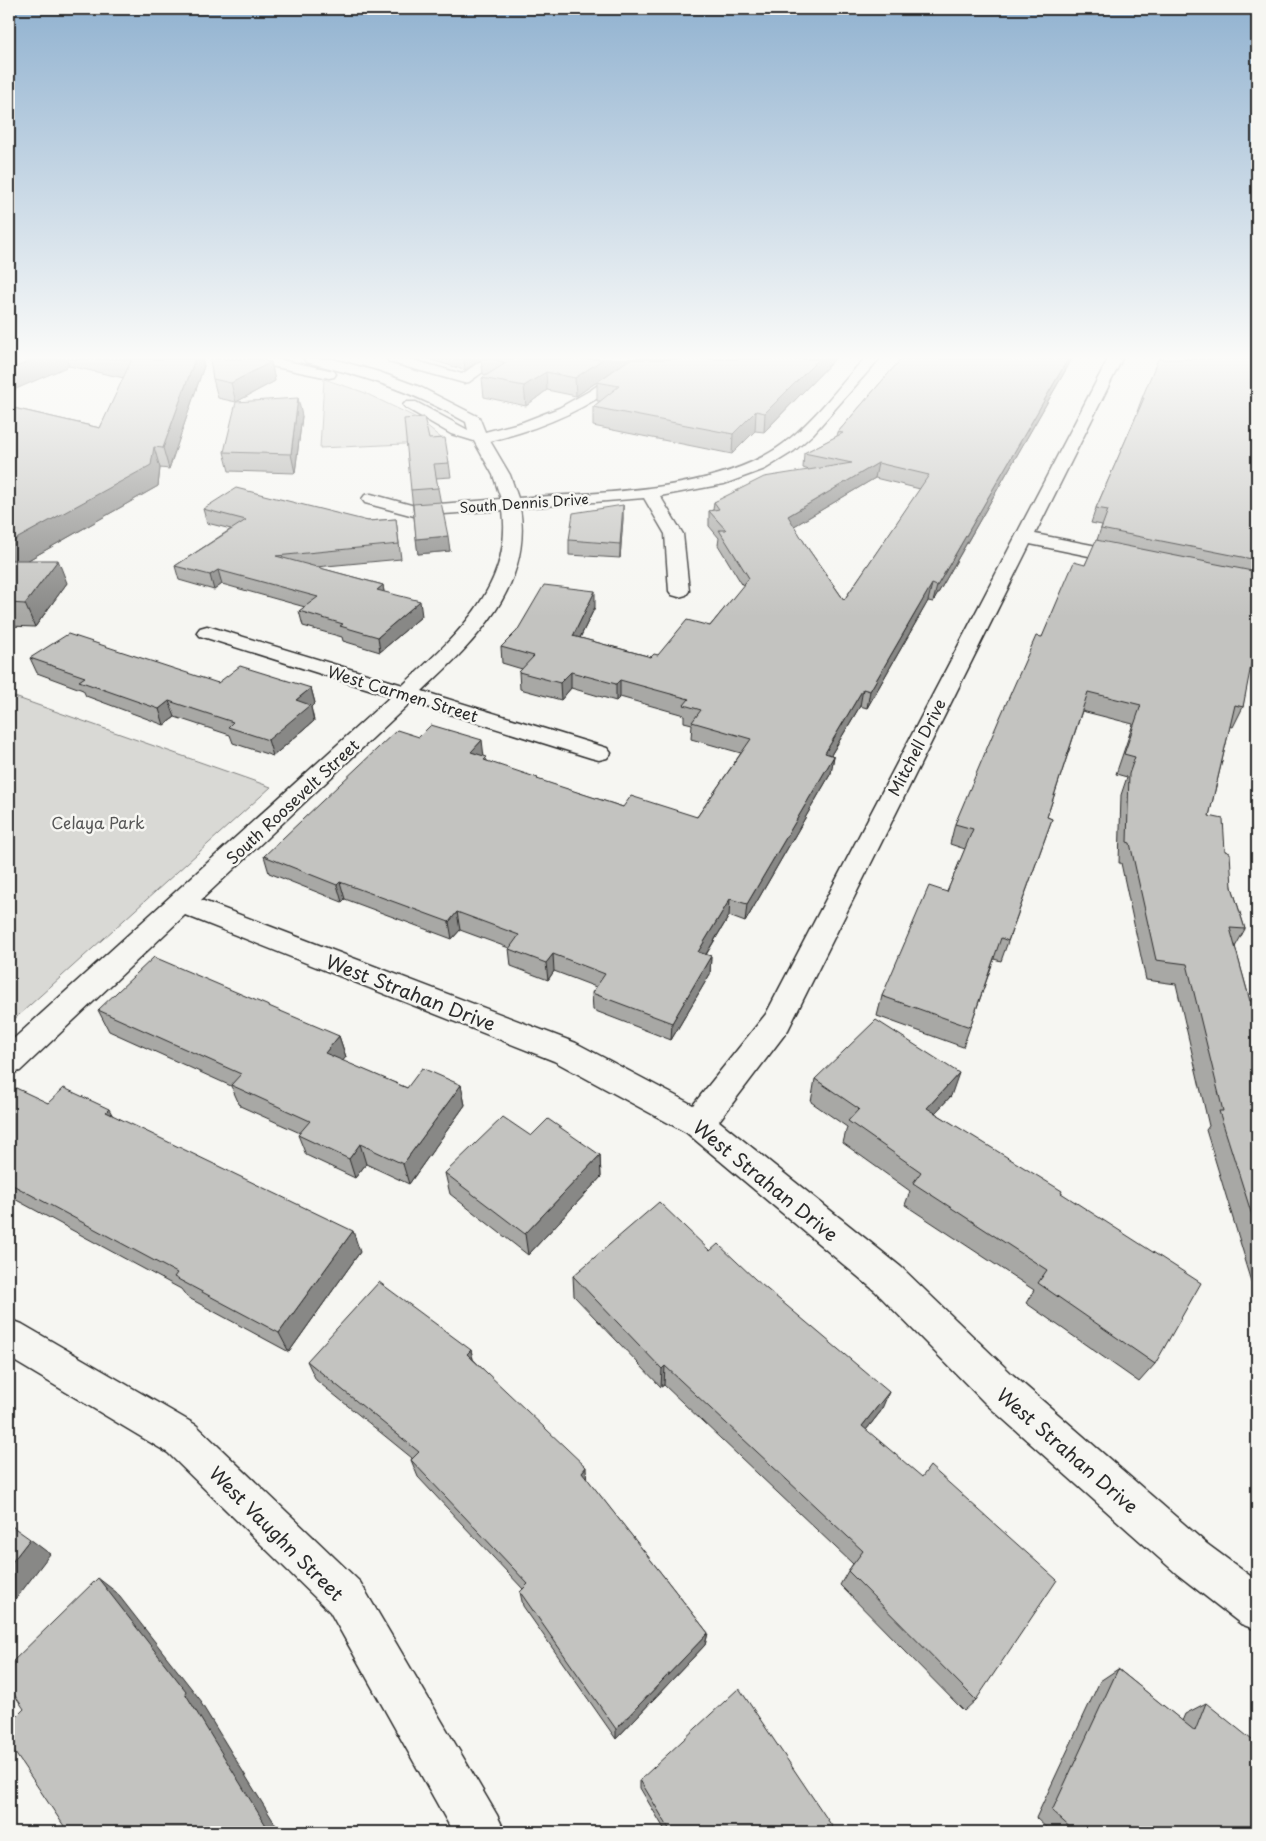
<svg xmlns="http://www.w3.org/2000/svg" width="1266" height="1841" font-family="'Playpen Sans',sans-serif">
<rect width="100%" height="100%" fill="#f6f6f2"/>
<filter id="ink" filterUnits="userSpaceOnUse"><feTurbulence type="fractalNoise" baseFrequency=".02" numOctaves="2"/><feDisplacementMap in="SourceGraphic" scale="10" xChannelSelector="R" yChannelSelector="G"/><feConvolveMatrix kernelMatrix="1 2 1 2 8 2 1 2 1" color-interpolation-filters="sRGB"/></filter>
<g filter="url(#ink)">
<g fill="#d9d9d5" stroke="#828280">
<path d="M324,379L363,392L415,417L446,442L320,448Z"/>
<path d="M9,695L271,787L9,1024Z"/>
</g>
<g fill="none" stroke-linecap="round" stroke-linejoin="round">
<defs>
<g id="street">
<path d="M249,359H277L334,371L336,374L334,377L329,378L256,363L251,362Z"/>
<path d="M304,359H333L379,372L420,387L479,417L485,432L523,422L559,408L591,390L634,359H650C644,367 634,373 626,379C585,410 540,429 490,441L510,475L518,498C598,492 717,493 783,444C814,421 838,387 864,359H879L813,434L794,451L765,469L724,484L660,496L683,534L689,591L686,595L679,597L672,595L669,591L665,534L644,498L520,508C533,587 474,642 422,691L607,748L611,753L607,758L599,760L591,758L411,702L201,900L576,1043L693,1105L766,1014L1108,359H1122L1035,534L1128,552L1135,554L1137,558L1135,562L1128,564L1030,544L788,1030L719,1121L901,1267L1013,1375L1207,1544L1257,1581V1630L1241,1624L1177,1574L985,1403L875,1291L687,1133L554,1061L185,915L20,1071L9,1074V1043L391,696L200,636L197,632L200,628L207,626L214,628L403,685C454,638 513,587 503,510L414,516L365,503L362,499L365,495L371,494L415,506L501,499L493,475L474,441L451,434L406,408L403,405L406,402H416L468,430L466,422C412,391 366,377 306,362Z"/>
<path d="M387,359H410L462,374L484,359H501L469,382L464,383L389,362Z"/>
<path d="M9,1319L22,1324L196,1425L360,1582L497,1815L505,1832H453L330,1612L168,1453L9,1358Z"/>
</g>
</defs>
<use href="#street" stroke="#2b2b2b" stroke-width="3"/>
<use href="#street" fill="#f6f6f2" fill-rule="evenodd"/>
</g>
<g fill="#a8a8a5" stroke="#2b2b2b" fill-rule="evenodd">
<path d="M9,359H202L204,366L169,469L160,468L158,486L28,560L67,583L35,627L9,626V407L100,428L124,378L69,366Z"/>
<path d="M428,359H481L465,370Z"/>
<path d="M481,359H835L764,432L755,431L732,454L593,426V407L600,401H597V382L576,396L547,390L526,406L484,397L482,378L486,375L483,374Z"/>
<path d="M901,359H1072L933,602L928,601L867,708L860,706L831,755L834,756L831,773L745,922L729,916L706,955L711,956L710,974L671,1040L593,1010L592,993L596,987L554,971L548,980L511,966L509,948L460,930L452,939L345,899L342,902L269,873L264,856L419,737L484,756L488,762L538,780L623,807L697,817L741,753L691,739L692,724L684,722V715L620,697L616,701L571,688L561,700L520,689L519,672L522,669L502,663L501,647L595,607L580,638L651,657L658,655L710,626L743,586L718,545L719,538L709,526V511L713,510L714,502L809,470L803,468L804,453L837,436L838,432ZM875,478L920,489L844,600L809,550L794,526Z"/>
<path d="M1257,359V596L1256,603L1243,707L1233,727L1230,726L1209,816L1225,851L1232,887L1245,929L1235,947L1250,1001H1257V1301L1244,1259L1245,1258L1206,1130L1209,1126L1176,984L1146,980L1121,863H1119L1121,795L1127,777L1116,774L1133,724L1082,711L1047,817L1052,819L1001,961L994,959L963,1047L877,1016L882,996L947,892L965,849L950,844L955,824L1042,637L1085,565L1097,540L1102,525L1091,523L1096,508L1138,412H1137L1142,398Z"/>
<path d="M271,362L275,381L236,402L218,398L213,379Z"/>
<path d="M302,416L295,473L229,471L224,452Z"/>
<path d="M429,439L449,463L451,477L436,478L450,551L418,554L411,490Z"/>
<path d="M623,505V519L620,558L569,555V540Z"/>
<path d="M203,509L368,521L396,519L401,559L316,567L383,585L384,592L422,616L380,652L343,641L342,637L303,626L299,611L305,607L222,584L214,590L179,580L175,566L231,529L207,523Z"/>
<path d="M30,658L218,683L311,688L315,703L311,707L314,721L273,756L233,743L230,735L175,717L164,725L86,696L83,690L37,673Z"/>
<path d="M98,1010L339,1036L346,1057L342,1061L407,1088L461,1085L465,1105L409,1184L366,1164L355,1178L306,1155L298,1135L300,1133L240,1106L231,1086L109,1031Z"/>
<path d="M815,1079L951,1096L935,1113L1061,1193L1155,1364L1139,1382L1026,1303L1034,1290L905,1205L910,1191L843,1143L847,1127L811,1102Z"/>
<path d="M9,1094L48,1103L112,1116L360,1252L289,1352L187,1297L181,1289L9,1196Z"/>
<path d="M531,1136L600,1155L601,1177L528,1255L450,1194L445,1173Z"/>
<path d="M573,1276L881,1411L866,1430L976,1700L964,1711L840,1585L848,1571L853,1564L664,1385L661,1387L574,1296Z"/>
<path d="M471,1350L473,1359L587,1479L708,1633L705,1645L616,1739L523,1606L520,1592L523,1589L418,1477L411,1460L412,1458L316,1380L307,1361Z"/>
<path d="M1118,1669L1182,1721L1185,1714L1206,1703L1257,1832H1051L1036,1818L1100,1681Z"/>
<path d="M640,1780L836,1832H666L640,1788Z"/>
</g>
<g fill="#888886" stroke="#2b2b2b">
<path d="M34,359H66L69,366L9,392V370Z"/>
<path d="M195,359H202L204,366L169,469L163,448Z"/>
<path d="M464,359H481L465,370Z"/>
<path d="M603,359H631L576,396L575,378Z"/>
<path d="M819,359H835L764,432L765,413Z"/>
<path d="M1068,359H1072L933,602L937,586Z"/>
<path d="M271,362L275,381L236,402L231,383Z"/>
<path d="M546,372L547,390L526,406L524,386Z"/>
<path d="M298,398L302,416L295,473L291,454Z"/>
<path d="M756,411L755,431L732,454L733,434Z"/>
<path d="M154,447L160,468L158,486L9,571V543Z"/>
<path d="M878,463L875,478L786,531L788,516Z"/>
<path d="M623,505V519L620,558V544Z"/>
<path d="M448,536L450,551L418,554L416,539Z"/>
<path d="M58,560L67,583L35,627L25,604Z"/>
<path d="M218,570L222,584L214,590L210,575Z"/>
<path d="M932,584L928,601L867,708L870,691Z"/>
<path d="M383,585L385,599L377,590Z"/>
<path d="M595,591V607L573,652V636Z"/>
<path d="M420,601L422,616L380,652L378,637Z"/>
<path d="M571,672V688L561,700L560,683Z"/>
<path d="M620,680V697L616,701V684Z"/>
<path d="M311,688L315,703L311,707L314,721L273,756L268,740L296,700Z"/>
<path d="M863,689L860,706L822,770L825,753Z"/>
<path d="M169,701L175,717L164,725L159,709Z"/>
<path d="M482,740L484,757L471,752Z"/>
<path d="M834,756L831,773L745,922L747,904Z"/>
<path d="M340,882L345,899L342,902L337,885Z"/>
<path d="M730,899L729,916L697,969L698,952Z"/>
<path d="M457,912L460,930L452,939L449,922Z"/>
<path d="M553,954L554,971L548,980L546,963Z"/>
<path d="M711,956L710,974L671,1040L672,1023Z"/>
<path d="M339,1036L346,1057L332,1074L325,1053Z"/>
<path d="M959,1073L951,1096L919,1130L927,1108Z"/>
<path d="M461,1085L465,1105L409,1184L403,1164Z"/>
<path d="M109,1109L122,1132L106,1112Z"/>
<path d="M360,1144L366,1164L355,1178L349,1159Z"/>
<path d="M600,1155L601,1177L528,1255L525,1234Z"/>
<path d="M353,1231L360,1252L289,1352L279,1333Z"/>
<path d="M471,1350L475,1369L467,1354Z"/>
<path d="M665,1366L664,1385L661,1387L662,1369Z"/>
<path d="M889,1392L881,1411L855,1444L862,1426Z"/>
<path d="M586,1467L587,1484L582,1472Z"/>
<path d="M30,1539L50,1554L9,1608V1566Z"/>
<path d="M98,1578L116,1592L202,1702L201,1703L280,1832H270Z"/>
<path d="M708,1633L705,1645L616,1739V1729Z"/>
</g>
<g fill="#c3c3c0" stroke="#2b2b2b" fill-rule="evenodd">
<path d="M9,359H34L9,370Z"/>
<path d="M121,359H195L163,448L154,447L151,465L9,543V407L100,428L131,361Z"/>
<path d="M210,359H255L271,362L231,383L213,379Z"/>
<path d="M492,359H603L575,378L546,372L524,386L482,378L506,363Z"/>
<path d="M630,359H819L765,413L756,411L733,434L593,407L619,386L597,382Z"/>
<path d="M901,359H1068L937,586L932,584L870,691L863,689L825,753L834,756L747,904L730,899L698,952L711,956L672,1023L592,993L605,974L553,954L546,963L509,949L519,935L457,912L449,922L340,882L337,885L264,856L397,730L419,737L431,725L482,740L471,752L487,757L484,760L538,778L537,779L623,807L631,796L697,817L751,739L692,722L701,710L684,705L689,699L620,680L616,684L571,672L560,683L519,672L534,656L501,647L517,631L544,585L595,591L573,636L651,657L654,654L658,655L687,620L710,626L749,578L719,530H726L709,511L719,509L714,502L764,477L852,463L804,453L843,433L838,432ZM878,463L929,475L844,600L809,550L788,516Z"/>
<path d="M1158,359H1257V560L1101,529L1108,510L1096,508L1144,398H1142Z"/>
<path d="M298,398L291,454L224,452L236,402Z"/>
<path d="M424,417L429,439L445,438L449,463L434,464L438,488L411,490L404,419Z"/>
<path d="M236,488L368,521L396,519L399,544L276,556L383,585L377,590L420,601L378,637L340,626L343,624L299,611L318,597L218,570L210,575L175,566L246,520L203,509Z"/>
<path d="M441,502L448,536L416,539L413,504Z"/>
<path d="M623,505L620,544L569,540L573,513Z"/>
<path d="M1096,540L1257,572V596L1256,603H1257V635L1243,707L1235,705L1209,816L1223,819L1225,851L1230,853L1232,887L1245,929L1230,928L1250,1001H1257V1231L1219,1111H1223L1187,964L1156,960L1130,843L1127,842L1129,774L1135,757L1124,754L1141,705L1088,692L1047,817L1052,819L1034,869L1008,941L1001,938L970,1027L882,996L929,886L947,892L973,829L955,824L998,722L1036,636L1042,637L1074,562L1085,565Z"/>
<path d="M9,560H58L25,604L9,603Z"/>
<path d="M68,634L218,683L240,666L311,688L296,700L310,705L268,740L228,727L233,722L169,701L159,709L79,681L85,677L30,658Z"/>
<path d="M154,957L339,1036L325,1053L407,1088L422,1068L461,1085L403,1164L360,1144L349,1159L298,1135L310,1121L231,1085L241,1074L98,1010Z"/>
<path d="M876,1020L959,1073L927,1108L1062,1191L1061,1193L1201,1283L1155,1364L1038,1283L1047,1270L913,1183L921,1172L848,1121L859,1109L815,1079Z"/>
<path d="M16,1088L48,1103L64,1088L109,1109L106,1112L353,1231L279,1333L174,1277L177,1273L9,1183V1094Z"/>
<path d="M503,1117L531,1136L548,1119L600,1155L525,1234L445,1173Z"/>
<path d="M659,1202L710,1251L718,1244L755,1279L889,1392L862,1426L922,1477L930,1466L1057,1580L976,1700L848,1571L863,1551L665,1366L662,1369L573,1276Z"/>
<path d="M379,1282L471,1350L467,1354L586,1467L582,1472L708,1633L616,1729L520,1592L528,1584L411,1460L419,1452L307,1361Z"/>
<path d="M9,1524L30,1539L9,1566Z"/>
<path d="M98,1578L186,1691L185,1693L270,1832H68L9,1744V1724L24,1709L9,1687V1665Z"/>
<path d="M1118,1669L1195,1731L1206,1703L1257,1744V1832H1075L1052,1811Z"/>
<path d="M739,1688L836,1832H671L640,1780Z"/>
</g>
</g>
<linearGradient id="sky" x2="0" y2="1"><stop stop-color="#91b2d0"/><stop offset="0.58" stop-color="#fbfbf9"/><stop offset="1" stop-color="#fbfbf9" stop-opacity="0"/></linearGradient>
<rect width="1266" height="617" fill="url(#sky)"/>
<g text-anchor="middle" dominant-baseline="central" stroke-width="5" stroke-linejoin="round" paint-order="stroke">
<g font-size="14" fill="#2b2b2b" stroke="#f6f6f2">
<text transform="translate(524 503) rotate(-4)">South Dennis Drive</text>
</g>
<g font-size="16" fill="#2b2b2b" stroke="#f6f6f2">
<text transform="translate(403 693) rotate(17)">West Carmen Street</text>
<text transform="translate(916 747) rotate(-63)">Mitchell Drive</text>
<text transform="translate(292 801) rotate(-43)">South Roosevelt Street</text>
</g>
<g font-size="16" fill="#565656" stroke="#f6f6f2">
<text x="98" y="822">Celaya Park</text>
</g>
<g font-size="19" fill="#2b2b2b" stroke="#f6f6f2">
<text transform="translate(411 992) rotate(21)">West Strahan Drive</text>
<text transform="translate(766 1180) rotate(39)">West Strahan Drive</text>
<text transform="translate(1068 1450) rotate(41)">West Strahan Drive</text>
<text transform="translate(277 1533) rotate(45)">West Vaughn Street</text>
</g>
</g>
<rect width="1266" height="1841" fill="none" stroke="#f6f6f2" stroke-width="30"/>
<rect x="15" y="15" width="1236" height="1811" fill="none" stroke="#2b2b2b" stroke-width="2" filter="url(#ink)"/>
</svg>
